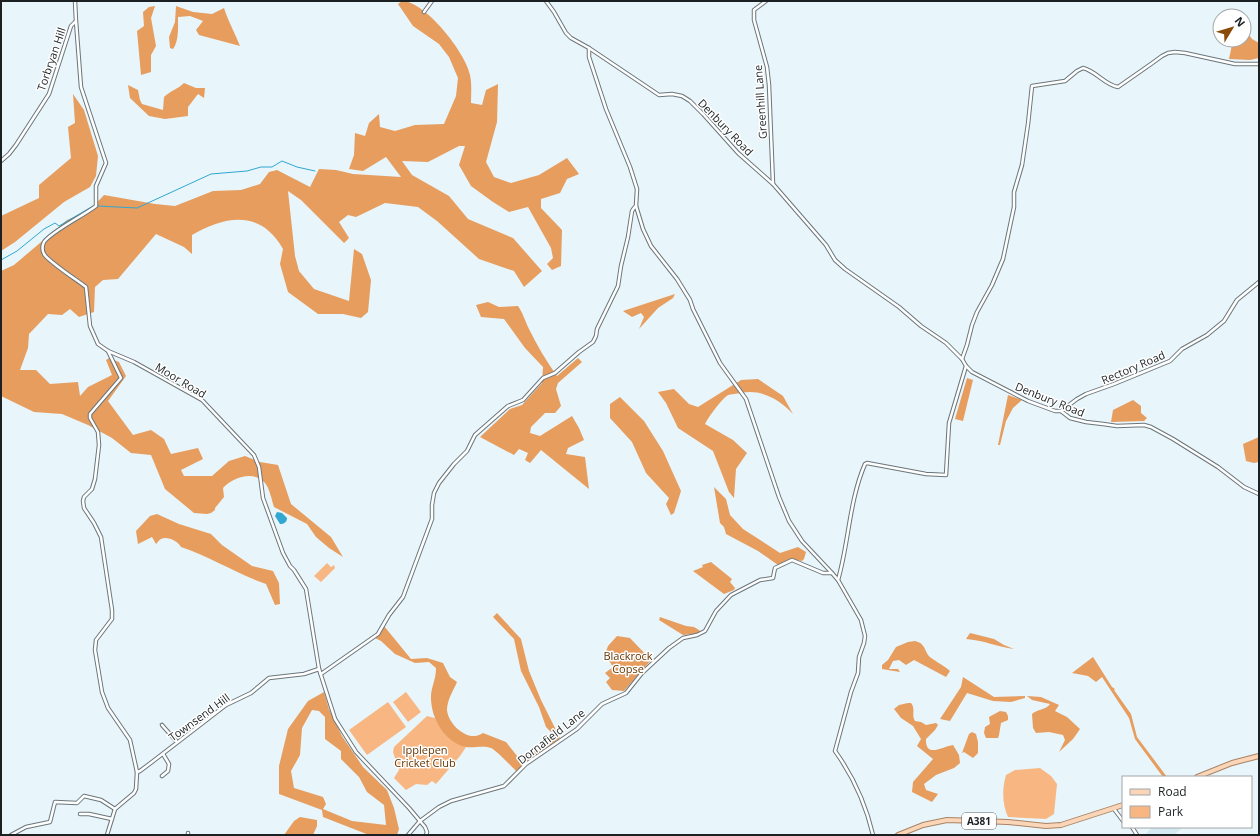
<svg xmlns="http://www.w3.org/2000/svg" width="1260" height="836" font-family="'Open Sans',sans-serif">
<rect width="100%" height="100%" fill="#e8f5fb"/>
<path fill="#d4e9f2" d="M1152,827H1183L1174,835H1145Z"/>
<g fill="#f8b782">
<path d="M327,563L331,567L334,565L335,568L321,582L314,576Z"/>
<path d="M406,692L421,712L408,722L393,702Z"/>
<path d="M388,702L406,727L367,755L349,730Z"/>
<path d="M427,716L435,718C444,734 449,738 466,747L460,756L436,784L432,781L427,785L416,784L406,790L394,778L399,770L393,752L394,747Z"/>
<path d="M1040,768L1051,776L1057,784L1054,814L1046,819L1008,817C1002,804 1002,788 1006,775L1015,770Z"/>
</g>
<g fill="#e69d5e" fill-rule="evenodd">
<path d="M402,1C425,1 466,53 470,75C472,84 471,94 471,103L482,105L486,90L498,84L497,122L486,162L494,177L511,183L539,175L567,158L579,174L567,179L560,193L541,199V208L562,230L561,266L552,270L547,264L553,258L551,248L528,207L509,212L493,202L471,186L459,165L465,146H459L428,162L402,161L412,175L449,196L468,219L513,238L542,271L524,287L514,271L479,259L437,221L418,207L385,203L356,217L348,215L339,222L349,238L344,243L301,200L288,191L295,256L299,271L314,289L349,301L354,249L362,254L371,280L368,312L361,318L343,314H318L288,292L280,264L283,249C261,210 226,215 192,235V254L184,247L156,234L118,279L103,280L95,287L94,312L79,317L70,309L62,315L48,314L29,334L28,348L20,370H36L50,384L78,382L80,396L88,387L112,375L106,360L109,358L119,362L126,376L108,401L133,435L151,430L164,439L171,454L198,448L203,459L181,470L184,476H212L229,461L245,456L260,462L278,465L291,504L331,537L343,557L329,548L316,537L307,524L274,507C272,501 269,487 265,483C254,470 233,477 223,488L224,497L215,508V510L211,513L207,514L194,513L165,489L151,455L131,453L112,438L88,425L62,414L34,412L1,396V271L14,265L67,220L89,211L104,195L155,204L175,206L213,191L241,190L260,184L269,172L277,170L310,187L319,169L336,170L353,174L401,177L386,157L363,171L349,169L354,155L355,133L365,136L369,123L379,114L380,127L395,131L415,125L444,124L456,96L458,78L449,57L439,44L413,26L398,4Z"/>
<path d="M155,6L151,18L156,46L151,55V72L141,75L137,31L144,26L143,12L149,7Z"/>
<path d="M176,6L193,12L212,14L224,8C228,21 235,33 240,46L199,35L196,30L203,21L190,16L178,17C178,27 179,41 173,49L170,48L169,37L175,22Z"/>
<path d="M1244,28L1252,39L1259,43V58L1250,60L1229,59L1233,40H1244Z"/>
<path d="M184,83L196,88H205L204,98L198,94L188,107V116L165,119L149,116L130,98L128,85L138,90L140,100L142,104L163,110L164,97C170,91 178,89 184,83Z"/>
<path d="M73,94L84,110L98,156L96,176L90,187L64,202L15,242L1,251V216L39,198V185L71,158L68,127L75,123Z"/>
<path d="M675,294L673,298L658,308L639,329L644,317L641,313L632,317L623,311Z"/>
<path d="M488,302L499,307L518,306C523,313 525,321 529,329C537,345 546,361 557,376L578,358L582,362L558,383L556,389L561,406L555,413H545L531,427L530,433L540,436L572,416L579,428L584,440L568,448L566,454L585,457L589,489L541,450L530,463L525,460L528,453L519,449L514,455L480,437L510,409L522,405L542,383L543,367L525,348L504,319L481,317L476,305Z"/>
<path d="M967,378L973,380L963,421L955,419Z"/>
<path d="M758,379L783,396L793,414C779,399 761,389 741,393C737,394 731,394 728,395C721,400 709,416 705,424L733,440L747,453L736,469L734,498L729,492L713,451L678,428L666,403L658,392L674,389L689,404L698,407L741,380Z"/>
<path d="M1008,395L1022,400L1013,408L1006,421L1000,445H998Z"/>
<path d="M620,397L644,421L663,451L681,491L674,513L671,515L666,504L669,498L646,473L632,442L610,418V404Z"/>
<path d="M1133,400L1141,406V413L1147,418L1144,421L1111,422L1113,410Z"/>
<path d="M1259,437V462L1254,463L1246,461L1243,444Z"/>
<path d="M714,487L726,499L730,515L743,529L780,553L798,547L806,552L804,559L802,561C790,559 789,559 778,565L758,551L726,534L724,527L720,523Z"/>
<path d="M157,514L179,524L211,534L222,545L252,566L273,571L279,583L280,604L275,605L266,584C237,574 211,557 181,547C178,541 167,536 161,539C159,540 157,543 156,544L152,537L138,544L136,531L150,516Z"/>
<path d="M711,562L732,579L730,582L735,588L734,590L724,594L693,571L703,567L702,565Z"/>
<path d="M497,613L521,639L529,671L541,700L560,738L516,771C511,766 496,750 491,748C484,745 474,748 466,747C444,742 430,717 431,695C432,685 436,679 436,668L429,662L415,663L395,654L381,641L375,638L384,626L411,659L427,658L443,663L450,677L457,682C453,691 447,700 447,710C448,722 462,737 475,736C477,736 481,734 483,733L506,742L521,761L555,736L546,727L539,707L521,671L514,639L493,617Z"/>
<path d="M660,617L686,626L694,627L699,630L701,633L683,635L659,620Z"/>
<path d="M970,633L994,639L1004,645L1014,649C998,647 983,640 966,639Z"/>
<path d="M617,636L630,638L651,660L624,691L612,690L606,682L610,678L605,673L613,667L605,654L608,646Z"/>
<path d="M915,641C924,643 924,648 928,655C931,659 945,666 950,671L946,677L914,660L906,665L899,660L893,661L889,669H898L900,672L882,669V665L888,660L896,647L908,642Z"/>
<path d="M1093,657L1112,687L1115,689L1114,690L1131,714L1137,737L1167,777H1163L1135,739L1129,718L1102,677L1096,682L1088,676L1072,673Z"/>
<path d="M963,677L994,697L1025,696V698L1011,702L993,701L967,693L950,721L940,719L961,687Z"/>
<path d="M324,692L329,709L342,736L363,767L387,790L394,808L399,829L397,835H369L323,817L322,810L279,794V766L288,729L308,701ZM312,710L319,711L325,717V739L341,751V759L359,777L367,792L384,805L386,825L352,821L323,809L326,804L323,797L294,788L291,771L300,755L302,728Z"/>
<path d="M1027,696L1041,697L1059,705L1055,711L1067,717L1080,729L1073,739L1059,752L1065,740L1063,735L1049,732L1036,733L1033,728L1032,714C1037,709 1046,710 1050,704L1032,700Z"/>
<path d="M908,703H911C916,709 911,715 915,721L921,722L926,725L936,723L938,725L935,730L926,739C925,759 944,746 953,745L959,755L960,763L954,768L936,775L924,784L926,790L938,794L932,802L912,792L913,782L933,759L917,746L921,739L913,726L901,718L894,709L899,705Z"/>
<path d="M1000,711L1006,712L1008,716V720L1001,723L999,735L998,738H986L984,733L985,727L990,724L989,717Z"/>
<path d="M972,732L976,734L978,742V753L973,758L964,752L962,753L969,734Z"/>
<path d="M300,817L317,820V826L313,835H284L294,821Z"/>
</g>
<path fill="#31a7d1" d="M277,512L282,513L287,518C287,522 284,524 280,524L275,516Z"/>
<g fill="none" stroke-linecap="round" stroke-linejoin="round">
<g stroke="#31a7d1" stroke-width="1">
<path d="M98,206L137,208L211,174L247,171L261,167H272L282,161L297,167L315,171"/>
<path d="M1,260L17,251L44,229L55,223L59,226L93,206"/>
</g>
<defs>
<g id="street">
<path d="M75,1L76,21L81,87L106,163L96,186V206C83,216 52,231 44,242C42,246 42,250 44,254C49,262 77,280 86,287L90,326L98,344L108,351L134,362L202,400L254,455L259,467L263,498L283,553L290,566L294,570L306,589L319,669L335,719L356,752L409,808L425,827L427,832L426,835"/>
<path d="M546,1L554,12L566,33L571,38L589,48L659,95L672,94L682,96L690,101L703,114L738,153L773,184L826,245L835,260L845,269L899,307L921,326L946,343L962,359L966,366L972,372L1028,401L1055,411H1061L1070,418L1086,422L1103,424L1117,426L1144,425L1151,427L1173,439L1218,467L1244,487L1259,494"/>
<path d="M766,1L754,10V20L767,67L769,85L773,184"/>
<path d="M424,12L432,1"/>
<path d="M589,48V57L606,109L630,167L637,189L636,206L643,229L651,246L677,279L690,300L693,309L720,363L746,399L779,497L789,521L802,541L832,573L838,580L861,620L865,636L864,643L859,657L858,673L851,692L835,751C853,776 866,805 873,835"/>
<path d="M1,161L9,154L16,145L49,94L71,26L75,22"/>
<path d="M962,359L967,345L972,325L977,312L992,285L1003,259L1014,207V192L1022,165L1028,124L1032,86L1065,81L1077,71L1083,68C1096,71 1105,85 1118,87L1151,64L1162,56L1168,53L1175,52L1185,53L1235,64H1259"/>
<path d="M1061,411L1077,399L1086,394L1114,384L1170,361L1182,349L1207,335L1224,321L1237,300L1259,282"/>
<path d="M838,580C849,542 849,501 865,464L867,463L926,474L946,475L949,423L966,366"/>
<path d="M321,674L378,634L389,615L403,597L432,519V505L434,493L439,483L454,464L467,451L475,435L508,406L523,400L543,378L555,373L579,352L593,342L596,336L597,329L618,286L621,266L628,237L632,211L634,208L636,206"/>
<path d="M162,725L177,742"/>
<path d="M137,772L140,771L152,762L226,705L251,693L269,678L304,674L319,669"/>
<path d="M162,776L168,771L169,764L163,754"/>
<path d="M1114,809L1123,821"/>
<path d="M80,814H89L112,819"/>
<path d="M1132,827L1137,835"/>
<path d="M188,833V835"/>
<path d="M11,835L26,827L50,822L55,802L77,803L84,796L101,800L115,809"/>
<path d="M107,835L115,809L134,793L136,789L137,772L130,740L108,708L102,692L95,650L96,640L112,619V610L101,537L94,523L84,508L83,501L84,497L92,489L95,479L99,445L98,432L90,418V414L121,378L108,351"/>
<path d="M408,835L420,821L439,807L451,801L504,786L526,764L577,729L602,704L626,693L642,673L669,648L683,638L697,635L705,631L716,611L731,595L760,580L773,578L775,568L792,560L823,573H832"/>
</g>
<g id="primary">
<path d="M1197,777L1232,763L1259,756"/>
<path d="M898,835L923,825L947,820L1008,822L1046,826L1061,825L1123,805"/>
</g>
</defs>
<use href="#street" stroke="#6b767b" stroke-width="4.5"/>
<use href="#primary" stroke="#a98364" stroke-width="6"/>
<use href="#street" stroke="#fff" stroke-width="2.5"/>
<use href="#primary" stroke="#fad5b7" stroke-width="4"/>
</g>
<g text-anchor="middle" dominant-baseline="central" stroke-width="3" stroke-linejoin="round" paint-order="stroke">
<rect fill="#fff" stroke="#5f6364" stroke-width="1" x="962" y="813" width="34" height="16" rx="3"/>
<g font-size="10" font-weight="bold" fill="#1b2022">
<text x="979" y="821">A381</text>
</g>
<g font-size="11" fill="#1b2022" stroke="#fff">
<text transform="translate(51 59) rotate(-71)">Torbryan Hill</text>
<text transform="translate(760 102) rotate(-94)">Greenhill Lane</text>
<text transform="translate(726 127) rotate(46)">Denbury Road</text>
<text transform="translate(1133 367) rotate(-23)">Rectory Road</text>
<text transform="translate(181 380) rotate(31)">Moor Road</text>
<text transform="translate(1050 399) rotate(22)">Denbury Road</text>
<text transform="translate(199 717) rotate(-36)">Townsend Hill</text>
<text transform="translate(551 736) rotate(-38)">Dornafield Lane</text>
</g>
<g font-size="11" fill="#643601" stroke="#fff">
<text x="628" y="655">Blackrock<tspan x="628" dy="13">Copse</tspan></text>
<text x="425" y="749">Ipplepen<tspan x="425" dy="13">Cricket Club</tspan></text>
</g>
</g>
<rect width="1260" height="836" fill="none" stroke="#1b2022" stroke-width="4"/>
<rect x="1122" y="776" width="130" height="52" fill="#ffffff" stroke="#a4a6a7"/>
<rect x="1130" y="789" width="20" height="6" fill="#fad5b7" stroke="#a4a6a7"/>
<text x="1158" y="796" font-size="12" fill="#1b2022">Road</text>
<rect x="1130" y="806" width="20" height="12" fill="#f8b782" stroke="#a4a6a7"/>
<text x="1158" y="816" font-size="12" fill="#1b2022">Park</text>
<g transform="translate(1232 28) rotate(52)"><circle r="19" fill="#ffffff" stroke="#a4a6a7"/>
<path d="M0-3L7 15L0 10L-7 15Z" fill="#884b08"/>
<text y="-6" font-size="11" font-weight="bold" text-anchor="middle" fill="#1b2022">N</text>
</g>
</svg>
